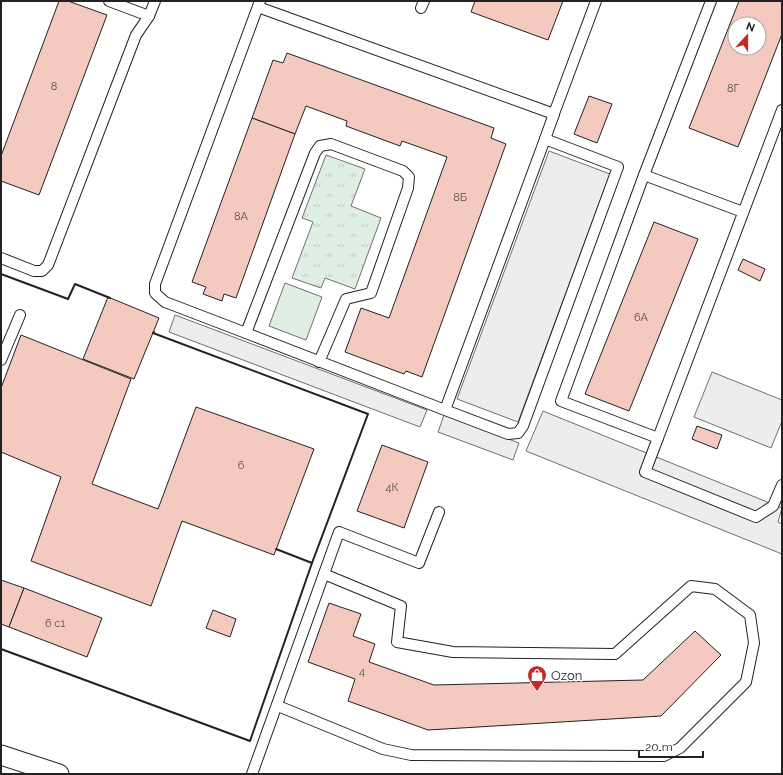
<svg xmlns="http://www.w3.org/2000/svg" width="783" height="775" font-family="Raleway,sans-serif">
<defs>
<pattern id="park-tufts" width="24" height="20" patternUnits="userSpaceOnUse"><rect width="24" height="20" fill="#e0efe3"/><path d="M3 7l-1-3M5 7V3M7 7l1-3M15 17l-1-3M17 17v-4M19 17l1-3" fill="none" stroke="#c0cdc2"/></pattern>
</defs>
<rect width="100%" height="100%" fill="#fff"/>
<path fill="url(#park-tufts)" stroke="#6f6f6f" d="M326,155L365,169L351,206L381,218L355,289L325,278L321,288L292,278L313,222L302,218Z"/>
<path fill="#e0efe3" stroke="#6f6f6f" d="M285,283L322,297L306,340L269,326Z"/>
<g fill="#ededed" stroke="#6f6f6f">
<path d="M549,151L610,174L518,422L457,399Z"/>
<path d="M175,315L427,410L420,427L169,332Z"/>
<path d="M712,372L782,400V421L771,448L694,417Z"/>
<path d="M543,411L782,508L778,522L782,524V554L526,451Z"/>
<path d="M444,415L519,443L513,460L438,432Z"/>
</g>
<g fill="#f3c9c0" stroke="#222" fill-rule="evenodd">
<path d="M59,1H68L107,15L39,195L1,181V156Z"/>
<path d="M475,1H563L548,40L471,12Z"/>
<path d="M739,1H782V34L738,147L689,128ZM735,24H759V48H735Z"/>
<path d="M287,53L494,128L491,138L506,144L422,377L406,371L404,374L345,352L361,308L389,318L447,157L402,141L400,146L346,126L347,121L306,106L295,134L252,118L273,60L283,63Z"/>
<path d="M589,96L612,104L597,143L574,134Z"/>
<path d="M252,118L295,134L236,298L224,294L222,301L203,294L206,287L192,282Z"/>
<path d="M654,222L698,239L629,411L585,394Z"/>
<path d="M743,259L765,269L760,281L738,270Z"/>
<path d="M108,297L159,318L134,379L83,359Z"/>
<path d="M21,335L131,379L92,484L158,509L196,407L314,449L274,555L182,521L151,606L31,561L61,477L1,452V388Z"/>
<path d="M697,426L722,435L717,449L692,439Z"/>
<path d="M382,445L428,462L404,528L357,511Z"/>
<path d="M1,580L24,588L9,627L1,624Z"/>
<path d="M24,588L102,618L87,657L9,627Z"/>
<path d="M329,603L361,614L353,636L375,644L369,662L434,685L643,680L695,631L721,655L661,716L428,730L348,701L355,679L308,662Z"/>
<path d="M213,610L236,619L230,637L206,628Z"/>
</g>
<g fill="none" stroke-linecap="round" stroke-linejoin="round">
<defs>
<g id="service">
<path d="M109,1L149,16"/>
<path d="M711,1L644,175L561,401L658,438L782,110"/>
<path d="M258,7L554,114L545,139"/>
<path d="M421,8L424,1"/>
<path d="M552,119L596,1"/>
<path d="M644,175L743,212"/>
<path d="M1,258L34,271H42L48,265L136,35L149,16L155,1"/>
<path d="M246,333L165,302L155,293V284L260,1"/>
<path d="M1,360L20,315"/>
<path d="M319,362L346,299L371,293L408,188L409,177L403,171L331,144L320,146L315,153L246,333L445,410L545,139L618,167L523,426L518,433L508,434L445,410"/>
<path d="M658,438L645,472L756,517L773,506L782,485"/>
<path d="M278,706L383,749L411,755L664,756L680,748L746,682L754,643L750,615L715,589L691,586L615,654L453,652L397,642L401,606L324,574"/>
<path d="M252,774L339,532L419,563L439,512"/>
</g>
<path id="minor" d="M1,755L59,774"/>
</defs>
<use href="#service" stroke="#222" stroke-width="12"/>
<use href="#minor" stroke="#222" stroke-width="21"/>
<use href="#service" stroke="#fff" stroke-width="10"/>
<use href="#minor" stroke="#fff" stroke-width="19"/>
<g stroke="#222" stroke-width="2">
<path d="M1,274L68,299L75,284L110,298"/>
<path d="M276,549L312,563"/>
<path d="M1,649L250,741L312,563L368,414L153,333L154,332"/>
</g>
</g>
<defs>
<symbol id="shop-pin" viewBox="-11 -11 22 30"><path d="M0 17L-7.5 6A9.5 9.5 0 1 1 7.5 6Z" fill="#c62828" stroke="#fff"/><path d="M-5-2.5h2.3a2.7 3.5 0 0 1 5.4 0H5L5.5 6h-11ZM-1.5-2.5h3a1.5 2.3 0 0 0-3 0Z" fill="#fff"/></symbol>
</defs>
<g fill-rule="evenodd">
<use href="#shop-pin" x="526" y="664" width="22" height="30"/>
</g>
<g text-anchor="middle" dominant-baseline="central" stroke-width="3" stroke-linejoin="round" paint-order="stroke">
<g font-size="11" fill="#564c4a">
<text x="54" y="86">8</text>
<text x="733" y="88">8Г</text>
<text x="460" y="197">8Б</text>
<text x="241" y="216">8А</text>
<text x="641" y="317">6А</text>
<text x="241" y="465">6</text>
<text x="392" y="487">4К</text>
<text x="55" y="623">6 с1</text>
<text x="362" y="671">4</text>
</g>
<g font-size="13" fill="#222" stroke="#fff" text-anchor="start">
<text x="551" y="675">Ozon</text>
</g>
</g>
<rect width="783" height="775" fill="none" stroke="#222222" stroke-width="4"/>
<g transform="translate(747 36) rotate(21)"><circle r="19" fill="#ffffff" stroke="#a7a7a7"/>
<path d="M0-3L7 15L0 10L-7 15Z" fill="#c62828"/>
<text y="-6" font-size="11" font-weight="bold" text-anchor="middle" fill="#222222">N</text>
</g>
<path d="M639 751v6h64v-6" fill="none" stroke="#222222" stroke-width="2"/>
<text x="645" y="751" font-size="12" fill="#222222" stroke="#ffffff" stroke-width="3" paint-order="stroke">20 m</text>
</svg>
